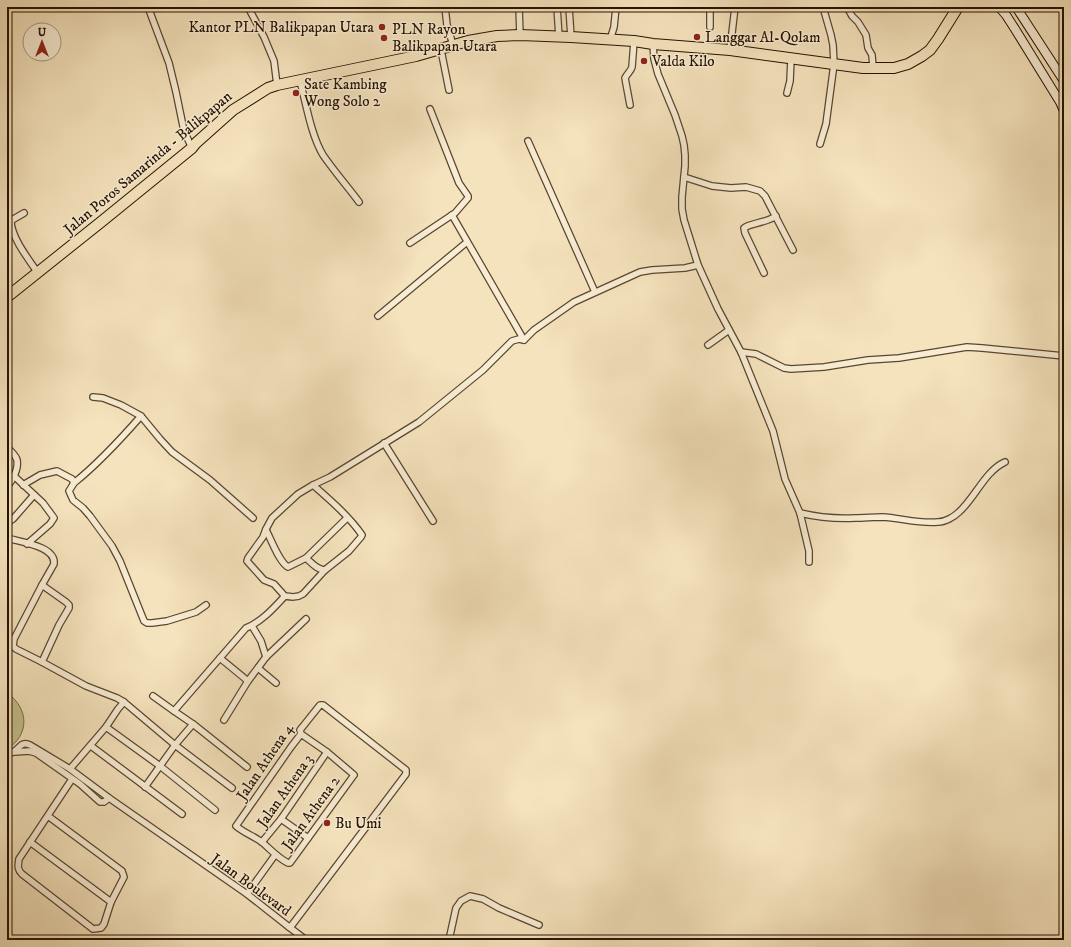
<svg xmlns="http://www.w3.org/2000/svg" width="1071" height="947" font-family="'IM FELL DW Pica',serif">
<rect width="100%" height="100%" fill="#f5e3bd"/>
<filter id="stains"><feTurbulence type="fractalNoise" baseFrequency=".005" numOctaves="4"/><feColorMatrix values="0 0 0 0 .2 0 0 0 0 .09 0 0 0 0 .02 0 0 0 .5 -.17"/></filter>
<radialGradient id="worn" r=".72"><stop offset=".6" stop-color="#630" stop-opacity="0"/><stop offset="1" stop-color="#630" stop-opacity=".3"/></radialGradient>
<path fill="#c4c18c" stroke="#756a46" d="M7,693C29,708 30,735 7,749Z"/>
<g fill="none" stroke-linecap="round" stroke-linejoin="round">
<defs>
<g id="street">
<path d="M148,7L169,63L176,92L184,131L192,148"/>
<path d="M248,7L264,37L274,61L277,85"/>
<path d="M445,7L447,25L453,45"/>
<path d="M519,7L520,35"/>
<path d="M557,7L559,37"/>
<path d="M569,7L571,37"/>
<path d="M710,7V27"/>
<path d="M847,7L852,16L858,22L866,35L868,48L872,55L873,68"/>
<path d="M610,40L614,27L616,7"/>
<path d="M653,44L654,59L658,74L675,115L682,136L684,145L685,155V166L682,197V209L684,220L698,265L718,309L741,352L773,431L785,479L800,513L809,551V562"/>
<path d="M441,50L449,90"/>
<path d="M730,50L735,7"/>
<path d="M300,81C306,103 311,135 323,155C334,171 347,186 359,202"/>
<path d="M787,93L790,81L791,59"/>
<path d="M630,105L625,78C627,74 631,71 632,67L634,41"/>
<path d="M528,141L595,292"/>
<path d="M820,144L826,124L834,64L833,45L831,35L823,7"/>
<path d="M684,177L712,186L731,188L746,187L760,191L765,196L793,250"/>
<path d="M24,213L12,220L11,221C11,237 29,260 38,273"/>
<path d="M452,215L524,340"/>
<path d="M410,243L455,213L468,198V196L459,183L430,109"/>
<path d="M764,273L745,233L744,228C750,223 766,223 776,216"/>
<path d="M378,316L467,242"/>
<path d="M708,345L729,330"/>
<path d="M741,352L756,354L784,368L791,369L824,367L868,360L899,358L967,347L982,348L1064,356"/>
<path d="M93,397L103,398L121,405L141,416L160,439L172,452L210,480L253,518"/>
<path d="M384,443L433,521"/>
<path d="M7,447C10,451 16,455 17,460C19,469 12,481 7,487"/>
<path d="M14,476L43,503L54,518L50,524L27,544"/>
<path d="M74,483C99,463 120,440 141,416"/>
<path d="M23,485L40,475L57,471L72,479L74,483L69,491L73,500L83,508L90,516L112,546L120,561L144,621L147,623H152L167,621L196,612L206,605"/>
<path d="M800,513C817,517 837,519 855,518C864,518 873,517 882,517C901,518 919,524 938,522C945,522 954,517 959,512C975,498 985,471 1005,462"/>
<path d="M7,523L13,519L34,495"/>
<path d="M266,530C271,539 279,562 288,567L306,558C312,563 317,570 325,570L349,551L361,537L362,535C349,516 330,500 313,485"/>
<path d="M7,538C20,542 56,546 54,564L42,585L14,639L13,646L16,649L42,662"/>
<path d="M306,558L347,518"/>
<path d="M42,585L66,602L69,605V608L59,625L42,662L86,686L117,698L124,702L175,745L232,788"/>
<path d="M284,596C291,597 297,598 303,594L325,570"/>
<path d="M252,626L261,641L266,657"/>
<path d="M220,658L248,681"/>
<path d="M258,668L276,683"/>
<path d="M153,696L174,711L193,724L247,767"/>
<path d="M174,711L246,628C261,622 273,609 284,597L283,594L274,584L264,580L247,561L248,558L263,537L266,529L272,518L298,494L313,485L330,477L419,422L483,370L512,341L519,339L524,340L534,330L574,302L640,272L652,270L685,268L698,265"/>
<path d="M224,720L248,681L266,657L306,619"/>
<path d="M106,727L160,766L215,810"/>
<path d="M91,746L182,814"/>
<path d="M15,752L29,751L36,753L80,784L100,802H104L109,798"/>
<path d="M7,755C9,754 11,753 13,752C21,748 20,741 30,745L70,769L109,798L247,894L289,927L292,925L406,774V770L323,705H320L300,730L301,734L291,747L236,826C244,833 254,836 263,843C271,850 278,858 288,863H290L354,775L353,774L327,752L301,734"/>
<path d="M70,769L106,727L118,709L124,702"/>
<path d="M145,787L175,745L193,724"/>
<path d="M48,816L122,871L124,877L111,902L104,924L101,928L93,929L22,874C17,869 18,866 19,859L72,779"/>
<path d="M281,819L308,838"/>
<path d="M30,842L111,902"/>
<path d="M262,842L281,819L327,752"/>
<path d="M247,894L275,855"/>
<path d="M289,927L306,940"/>
<path d="M7,931H8"/>
<path d="M449,940L456,908L461,901L470,896L483,899L499,908L539,925"/>
</g>
<g id="secondary">
<path d="M999,7L1006,15L1015,29L1060,102L1064,111"/>
<path d="M1016,7L1064,81"/>
</g>
<path id="highway" d="M7,297L101,222L192,148L196,143L233,110L268,88L277,85L416,56L468,41L497,36L520,35L571,37L634,41L653,44L730,50L863,68H894L908,64L922,56L930,50L938,39L958,7"/>
</defs>
<use href="#street" stroke="#5a462f" stroke-width="8"/>
<use href="#secondary" stroke="#261200" stroke-width="10"/>
<use href="#highway" stroke="#261200" stroke-width="12"/>
<use href="#street" stroke="#f8edd4" stroke-width="5.5"/>
<use href="#secondary" stroke="#f8edd4" stroke-width="8"/>
<use href="#highway" stroke="#f5e3bd" stroke-width="10"/>
</g>
<g fill="#8f2418" stroke="#f8edd4" stroke-width="1.5">
<circle cx="382" cy="27" r="4"/>
<circle cx="697" cy="37" r="4"/>
<circle cx="384" cy="38" r="4"/>
<circle cx="644" cy="61" r="4"/>
<circle cx="296" cy="93" r="4"/>
<circle cx="327" cy="823" r="4"/>
</g>
<g text-anchor="middle" dominant-baseline="central" stroke-width="3" stroke-linejoin="round" paint-order="stroke">
<g font-size="15" fill="#261200" stroke="#f8edd4" text-anchor="start">
<text x="374" y="27" text-anchor="end">Kantor PLN Balikpapan Utara</text>
<text x="392" y="29">PLN Rayon<tspan x="392" dy="17">Balikpapan Utara</tspan></text>
<text x="705" y="37">Langgar Al-Qolam</text>
<text x="652" y="61">Valda Kilo</text>
<text x="304" y="84">Sate Kambing<tspan x="304" dy="17">Wong Solo 2</tspan></text>
<text x="335" y="823">Bu Umi</text>
</g>
<g font-size="15" fill="#261200" stroke="#f8edd4">
<text transform="translate(148 163) rotate(-40)">Jalan Poros Samarinda - Balikpapan</text>
<text transform="translate(265 762) rotate(-56)">Jalan Athena 4</text>
<text transform="translate(285 791) rotate(-55)">Jalan Athena 3</text>
<text transform="translate(311 813) rotate(-54)">Jalan Athena 2</text>
<text transform="translate(251 885) rotate(36)">Jalan Boulevard</text>
</g>
</g>
<rect width="1071" height="947" fill="none" stroke="#f5e3bd" stroke-width="24"/>
<rect x="8" y="8" width="1055" height="931" fill="none" stroke="#261200" stroke-width="2"/>
<rect x="12" y="12" width="1047" height="923" fill="none" stroke="#261200"/>
<g transform="translate(42 42)"><circle r="19" fill="#f8edd4" stroke="#a4957f"/>
<path d="M0-3L7 15L0 10L-7 15Z" fill="#8f2418"/>
<text y="-6" font-size="11" font-weight="bold" text-anchor="middle" fill="#261200">U</text>
</g>
<rect width="100%" height="100%" filter="url(#stains)"/>
<rect width="100%" height="100%" fill="url(#worn)"/>
</svg>
